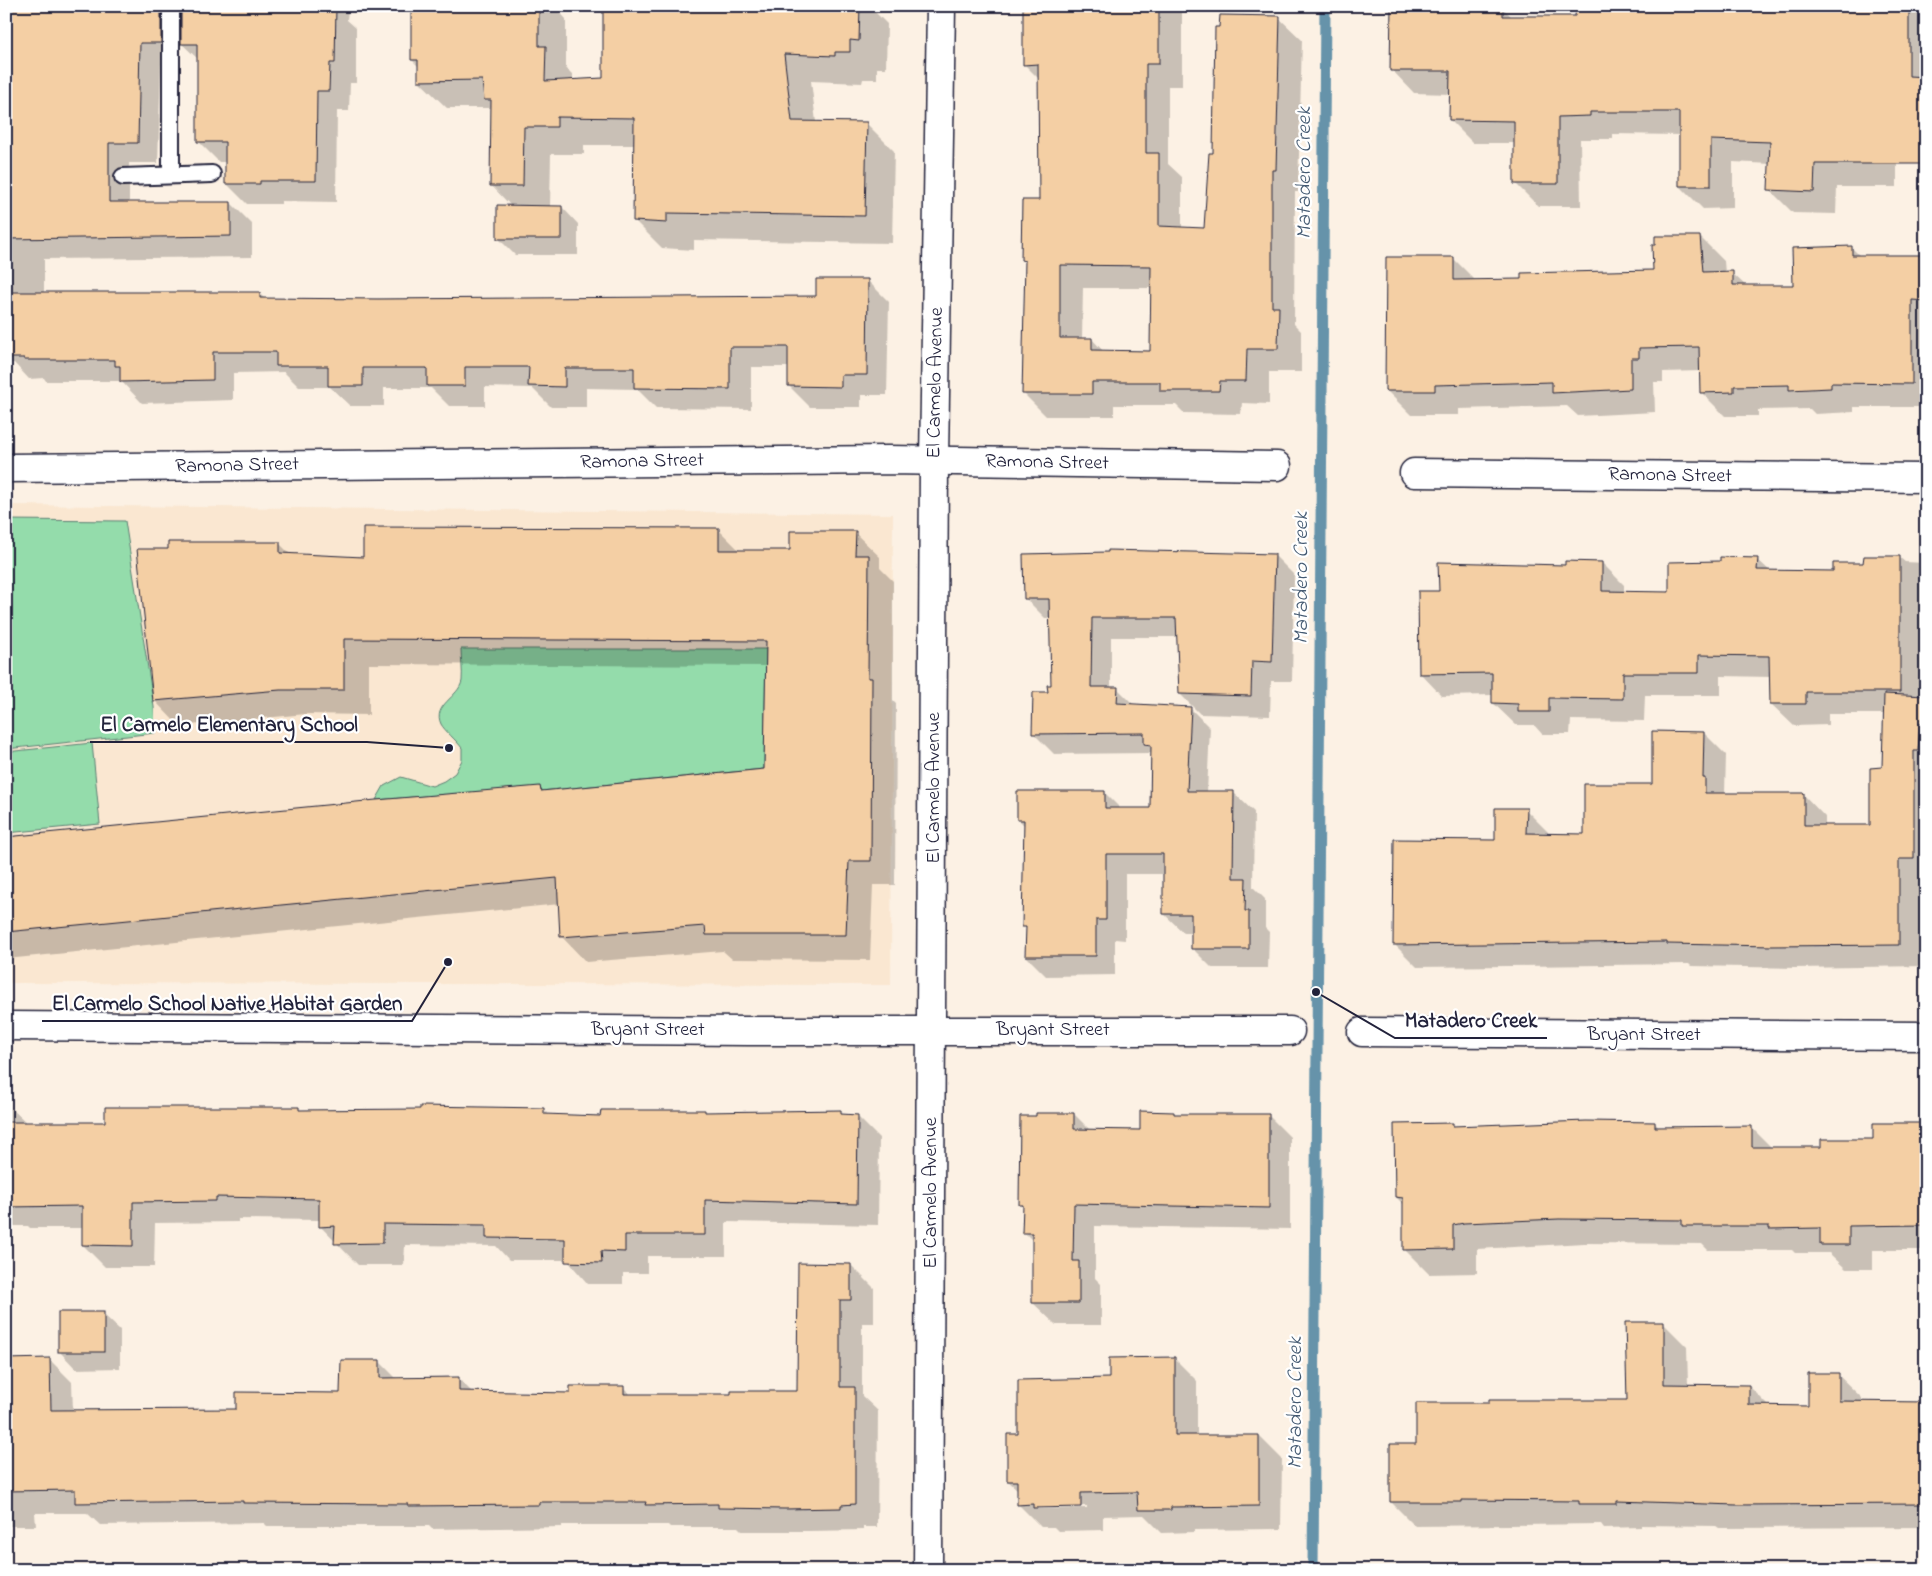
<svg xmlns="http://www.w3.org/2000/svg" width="1932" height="1576" font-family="'Indie Flower',sans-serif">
<rect width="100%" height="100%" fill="#fcf1e4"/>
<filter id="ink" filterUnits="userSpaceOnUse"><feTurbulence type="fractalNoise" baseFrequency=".02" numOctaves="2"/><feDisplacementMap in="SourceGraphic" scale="10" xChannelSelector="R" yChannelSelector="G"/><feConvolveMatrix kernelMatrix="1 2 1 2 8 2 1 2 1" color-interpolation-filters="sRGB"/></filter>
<g filter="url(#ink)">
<path fill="#fae7d1" d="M6,505L893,514L891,985L6,983Z"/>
<g fill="#94dcab" stroke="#5b7f73">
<path d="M6,520L125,521L154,707L155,733L6,749Z"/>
<path d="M461,649H766L764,769L541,791L540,787L376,800L384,786L401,777L432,786L444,781L455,773L462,760V748C457,741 444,730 441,724C432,705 459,697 462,681C463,671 461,659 461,649Z"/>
<path d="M92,743L100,824L6,833V752Z"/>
</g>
<g fill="#0003" fill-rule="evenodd">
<path d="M6,6H344L348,10L347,20L356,28V83H350L349,111H337L336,202L281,201V204H247L226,183V162H219L198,141L199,60L181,43V64L161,63L158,163H129V203H231L252,224V257L44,259V293L260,294L265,299L817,297L868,281L889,302L887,395H861V407H810L789,386V367H751V409L656,408L637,389L586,388V407H551L532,388L485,387V406H449L431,388H384V406H350L330,387H299L284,372L233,373V400L142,403L121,381H46L44,378L29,379L14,363H6Z"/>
<path d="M412,6H554L566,19V68L573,75V81L604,79L609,6H869L887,24L886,68H877V79H863L862,83L811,81L816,122L866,123L894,151L892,243L694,240V250L662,248L634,220L635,145H584V154H551L550,207H562L578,224V255H515L498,238L512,207L491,185L492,108H447L419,81V67L412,60Z"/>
<path d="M1107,6H1178L1182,10V86H1168V164L1182,177V228L1206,229L1214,154L1279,18L1302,40L1298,192H1295L1294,324L1301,331V372H1269V404L1242,403L1241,414L1184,413L1176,405H1114V416H1046L1023,393L1026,263L1023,260L1040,201V80L1024,64ZM1083,288H1152L1151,352H1104L1092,339H1082Z"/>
<path d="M1392,6L1503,8L1513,18L1912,6L1926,20V153L1897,154V187H1837L1836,214L1793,213L1770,190L1771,164L1733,162V208L1703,209L1680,186V135L1613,134V139H1580L1581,206H1538L1515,183V143H1473L1450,120L1451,94L1414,93L1392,70Z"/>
<path d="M1700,237L1724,261L1725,273H1732L1746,286H1794L1851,247L1860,256L1926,266V407H1854V412L1815,414L1810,409L1758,410V416H1725L1701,392V371L1663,372V382H1654L1655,412L1578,416L1567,406L1459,409V415H1411L1387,391L1454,259L1476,281L1522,280L1654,271Z"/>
<path d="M718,529L741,552H791L855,533L880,557V568L893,581V701L896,704L895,885H873L870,960L732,959L723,951L586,962L562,937L560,904L6,959V838L540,788L544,792L766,770L767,666L369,664V715L306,714L179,726L155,701L280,544L291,555L364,558Z"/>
<path d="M1274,555L1294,575L1292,681H1271L1270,716L1200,714L1180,694L1178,637H1111V688H1117L1134,705L1190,708L1210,728L1207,793H1234L1254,812L1253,887L1265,899V928L1269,932L1268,968H1212L1192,948V933H1184L1164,914V874H1125V940L1115,939V975L1046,976L1026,956L1027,929L1024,926L1025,826L1019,820L1104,792L1121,809H1151L1152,753L1054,754L1034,734L1052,686L1051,618H1045L1025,598Z"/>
<path d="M1899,557L1905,562L1926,563V966L1795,968L1691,966L1689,964L1417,967L1394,944L1526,810L1548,832V835H1585L1653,786L1704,733L1726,755L1725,794H1803L1825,817V826H1871L1883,769L1885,714H1828V725L1794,726L1771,704V677L1721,676V695H1645L1644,721L1571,720L1570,734H1542L1534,725H1516L1493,703V695L1442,696L1420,673L1440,592L1566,567L1602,563L1624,585V593H1670L1721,562L1757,559L1770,571L1834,573Z"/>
<path d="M6,1108L12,1109L27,1123L106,1124L298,1109L301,1111L543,1109L550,1116L602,1117L840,1112L845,1116H857L879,1138L878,1225L726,1222V1256H647V1273H623V1284H588L567,1260H509L496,1246L405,1245L404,1265H358L320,1226V1220L238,1219V1222L155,1223L154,1267H105L83,1245V1228H30L28,1226H6Z"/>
<path d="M1173,1113L1176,1116L1268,1115L1290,1137V1229L1095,1226V1278L1101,1284V1325H1056L1033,1303L1034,1242L1024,1232V1208L1020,1204L1074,1114L1090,1130L1141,1131Z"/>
<path d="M1655,1123L1659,1128L1751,1127L1772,1148H1822L1874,1141L1926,1124V1250H1873V1269H1846L1829,1253H1795L1792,1250H1708L1702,1244L1584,1243L1477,1249V1273L1429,1274L1404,1249V1205L1396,1197L1452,1124L1455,1128Z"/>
<path d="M851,1265L874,1288V1323H862V1396L878,1411L877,1527H863V1530L809,1531H742L738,1527H670L668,1525H562V1527L432,1529L429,1526H267L264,1523L100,1525L87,1513H35L36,1526H6V1360L49,1359L72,1382L73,1411L237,1410L342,1394L379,1361L397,1379H459L473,1393L571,1394L623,1387L631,1395H732L798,1392Z"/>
<path d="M103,1314L120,1330V1368L76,1369L60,1352Z"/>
<path d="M1663,1323L1687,1347L1688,1385L1749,1386L1769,1406L1809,1407L1838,1375L1862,1398V1403H1926V1527L1719,1528L1716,1526L1641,1525V1527L1604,1528L1601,1524L1415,1526L1391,1502L1418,1445L1628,1401Z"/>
<path d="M1174,1358L1197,1381V1436H1259L1282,1459L1281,1529L1194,1530V1532L1162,1533L1144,1515L1103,1516V1530L1058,1531L1054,1527H1041L1018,1504V1490L1008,1481L1019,1435L1111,1380ZM1087,1506V1508L1039,1509V1507Z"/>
</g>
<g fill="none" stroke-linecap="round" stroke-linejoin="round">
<path stroke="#6693aa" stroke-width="11" d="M1313,1570L1325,6"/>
</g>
<g fill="#f4cfa4" stroke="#22223b" fill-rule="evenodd">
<path d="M6,6H161V43H140L138,143H109V202H231V236L6,239Z"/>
<path d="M181,6H336L335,63H330L329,91H317L316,181H260V184H225V142H197V44H181Z"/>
<path d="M411,6H539V46H546L545,81L603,78V8L608,6H860L859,41L850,40V52H835V56L784,54L792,121L867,122L865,216L667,213V223L633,221L634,118L557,117V127H524L523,186H490L491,100H484L482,80L418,81V60H411Z"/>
<path d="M1023,6H1159V64H1146V153H1159V226L1204,228L1209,153H1213L1215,27H1219L1220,15L1280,16L1276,170H1272V307H1279L1278,349H1247L1246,381H1220L1219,391H1160V382H1092V394H1022L1025,261L1021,260L1022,200H1039L1038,64L1023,65ZM1060,265L1151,266L1150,351L1092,350V338H1060Z"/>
<path d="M1391,6L1503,7V16H1575L1576,6H1909V76L1926,77V164H1815L1814,192L1768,190L1770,142L1711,140V186H1679V112H1590V116L1558,117V184H1514V121L1449,120L1450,71H1390Z"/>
<path d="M497,205L562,206V239H497Z"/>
<path d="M1655,236H1700L1703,272L1733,271V285H1793L1792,248L1852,246V255H1926V301L1912,300V384L1831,383V388L1789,390V385L1734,386V392L1700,393L1699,347L1639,348V358H1631V389L1552,393V382L1435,385V391H1385L1386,257H1454V280L1521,279V273L1653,270L1652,245H1655Z"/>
<path d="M816,279H868L867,375H841V387L788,386V347H730V389L634,388V368H565V387L528,386L529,367H465V386H427V368H363V386H328V366H276V352H213V380L120,382V366H115V360H24V358H7L6,292H260V298L378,299L816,296Z"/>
<path d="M363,527L719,528V550H790V531H856L855,555H869L868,678H872L871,861H849L846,935H706L705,926L560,937L557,878L6,932V837L376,800L540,786L541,791L764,769L766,641L344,639V690H280L153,701L137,549H168V542H280V553L363,557Z"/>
<path d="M1108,550L1275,554L1272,662L1252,661L1251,696L1179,694L1176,618H1092L1091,687H1118L1117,703L1191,707L1187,791H1234L1233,878H1246L1245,911H1249V949H1191V914H1163V854H1106V920H1096V956H1025L1026,927H1022L1024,820H1017V791H1105V808H1150L1151,745L1144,744V733L1032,734L1033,692H1048L1047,685H1051L1049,599H1024L1023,554L1108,552Z"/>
<path d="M1864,556H1900V692H1806V704H1770L1769,656L1699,655V673H1623V699L1549,698V712H1518V704L1492,703V673L1419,674L1418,591H1439L1438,562L1565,565V561L1602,562V591L1669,592V562L1720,561V557L1758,558L1757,570L1833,571V563H1863Z"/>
<path d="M1884,694L1926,696V723H1920L1918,751H1914V859H1899V945L1772,946L1667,944V942L1393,945L1394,839L1495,840V808H1527L1526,833L1584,834V784H1652V731L1704,732L1703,778H1705V793H1804V825H1870V768L1882,767Z"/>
<path d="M420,1106L544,1108V1114L600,1116L601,1110H705V1112L841,1110V1114L858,1115L857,1204L705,1200V1235H625V1252L601,1251L602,1263L565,1262V1239L486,1238V1225L383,1224V1243L334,1244L335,1226L319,1227V1199L216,1197V1201L133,1202V1246L82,1245V1206L7,1207L6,1205V1122H105V1107H299V1110L420,1109Z"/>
<path d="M1140,1111L1174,1112V1114H1269V1208L1074,1204L1073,1261H1079V1303H1032V1233H1022L1023,1205H1019L1020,1116H1036V1113H1074V1129L1140,1130Z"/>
<path d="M1586,1121L1655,1122V1127L1752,1126V1147H1821V1139H1873V1123H1926V1225L1849,1226V1245H1820V1228L1769,1229V1226H1682V1220L1559,1219L1464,1223L1453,1225V1249L1403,1250V1198L1395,1197L1394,1124L1453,1123V1126Z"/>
<path d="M798,1263L851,1264V1300H840V1387H855V1504L841,1505V1508L785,1509L718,1508V1504L645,1505L646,1502H539V1505L408,1506V1504L243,1503V1501L75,1503V1490L6,1491V1359L50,1358L51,1410L236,1409V1392L340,1393L341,1360H380V1378L459,1377V1391L570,1393V1386H624V1394H731V1391H797Z"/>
<rect x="58" y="1312" width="46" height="40"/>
<path d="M1625,1322H1664V1384L1749,1385V1405L1808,1406V1373H1839V1401L1926,1402V1504L1736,1505L1617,1501V1504H1579V1501L1462,1500V1502H1390V1444H1416V1403H1489V1400H1627Z"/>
<path d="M1175,1357V1435H1259V1506L1171,1507V1510H1138L1137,1492L1081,1493V1507L1033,1508V1504L1017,1505V1481H1007V1434H1018V1380L1109,1378V1358Z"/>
</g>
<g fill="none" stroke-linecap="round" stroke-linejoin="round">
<defs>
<g id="lane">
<path d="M171,175V6"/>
<path d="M123,177L212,174"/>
</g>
<g id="street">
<path d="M6,468L888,460L1277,466"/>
<path d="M1414,473L1926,478"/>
<path d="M6,1026L748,1031H1290"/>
<path d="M1362,1032L1926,1036"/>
<path d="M928,1570L934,460L941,6"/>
</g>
</defs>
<use href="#lane" stroke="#22223b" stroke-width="20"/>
<use href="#street" stroke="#22223b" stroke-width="31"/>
<use href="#lane" stroke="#fff" stroke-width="16"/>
<use href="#street" stroke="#fff" stroke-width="28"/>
</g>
</g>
<g text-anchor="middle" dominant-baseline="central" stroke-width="4.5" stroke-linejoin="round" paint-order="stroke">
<g font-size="20" fill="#22223b" stroke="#fff">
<text transform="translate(936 383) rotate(-89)">El Carmelo Avenue</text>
<text transform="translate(642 462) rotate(-1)">Ramona Street</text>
<text transform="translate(1047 463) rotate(1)">Ramona Street</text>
<text transform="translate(237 466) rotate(-1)">Ramona Street</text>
<text transform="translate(1670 476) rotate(1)">Ramona Street</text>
<text transform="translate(934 788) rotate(-90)">El Carmelo Avenue</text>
<text x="648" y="1030">Bryant Street</text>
<text x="1053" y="1030">Bryant Street</text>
<text x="1644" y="1035">Bryant Street</text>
<text transform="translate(931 1193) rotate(-90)">El Carmelo Avenue</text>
</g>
<g font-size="21" font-style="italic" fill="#445a72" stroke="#fff">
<text transform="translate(1305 173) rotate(-90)">Matadero Creek</text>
<text transform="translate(1302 578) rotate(-90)">Matadero Creek</text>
<text transform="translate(1296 1403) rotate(-90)">Matadero Creek</text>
</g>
</g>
<path fill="none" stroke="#22223b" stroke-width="2" d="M449 748L367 742H90M448 962L412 1021H42M1316 992L1395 1038H1547"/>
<g fill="#22223b" stroke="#fff" stroke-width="2">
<circle cx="449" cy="748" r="5"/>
<circle cx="448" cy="962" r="5"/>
<circle cx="1316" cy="992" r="5"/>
</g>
<g font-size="21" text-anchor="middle" font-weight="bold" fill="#22223b" stroke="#fff" stroke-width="4.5" stroke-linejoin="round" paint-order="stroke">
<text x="229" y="731">El Carmelo Elementary School</text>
<text x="227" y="1010">El Carmelo School Native Habitat Garden</text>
<text x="1471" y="1027">Matadero Creek</text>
</g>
<rect width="1932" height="1576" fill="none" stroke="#fff" stroke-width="25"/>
<rect x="12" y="12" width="1907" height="1551" fill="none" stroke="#22223b" stroke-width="2" filter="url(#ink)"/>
</svg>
